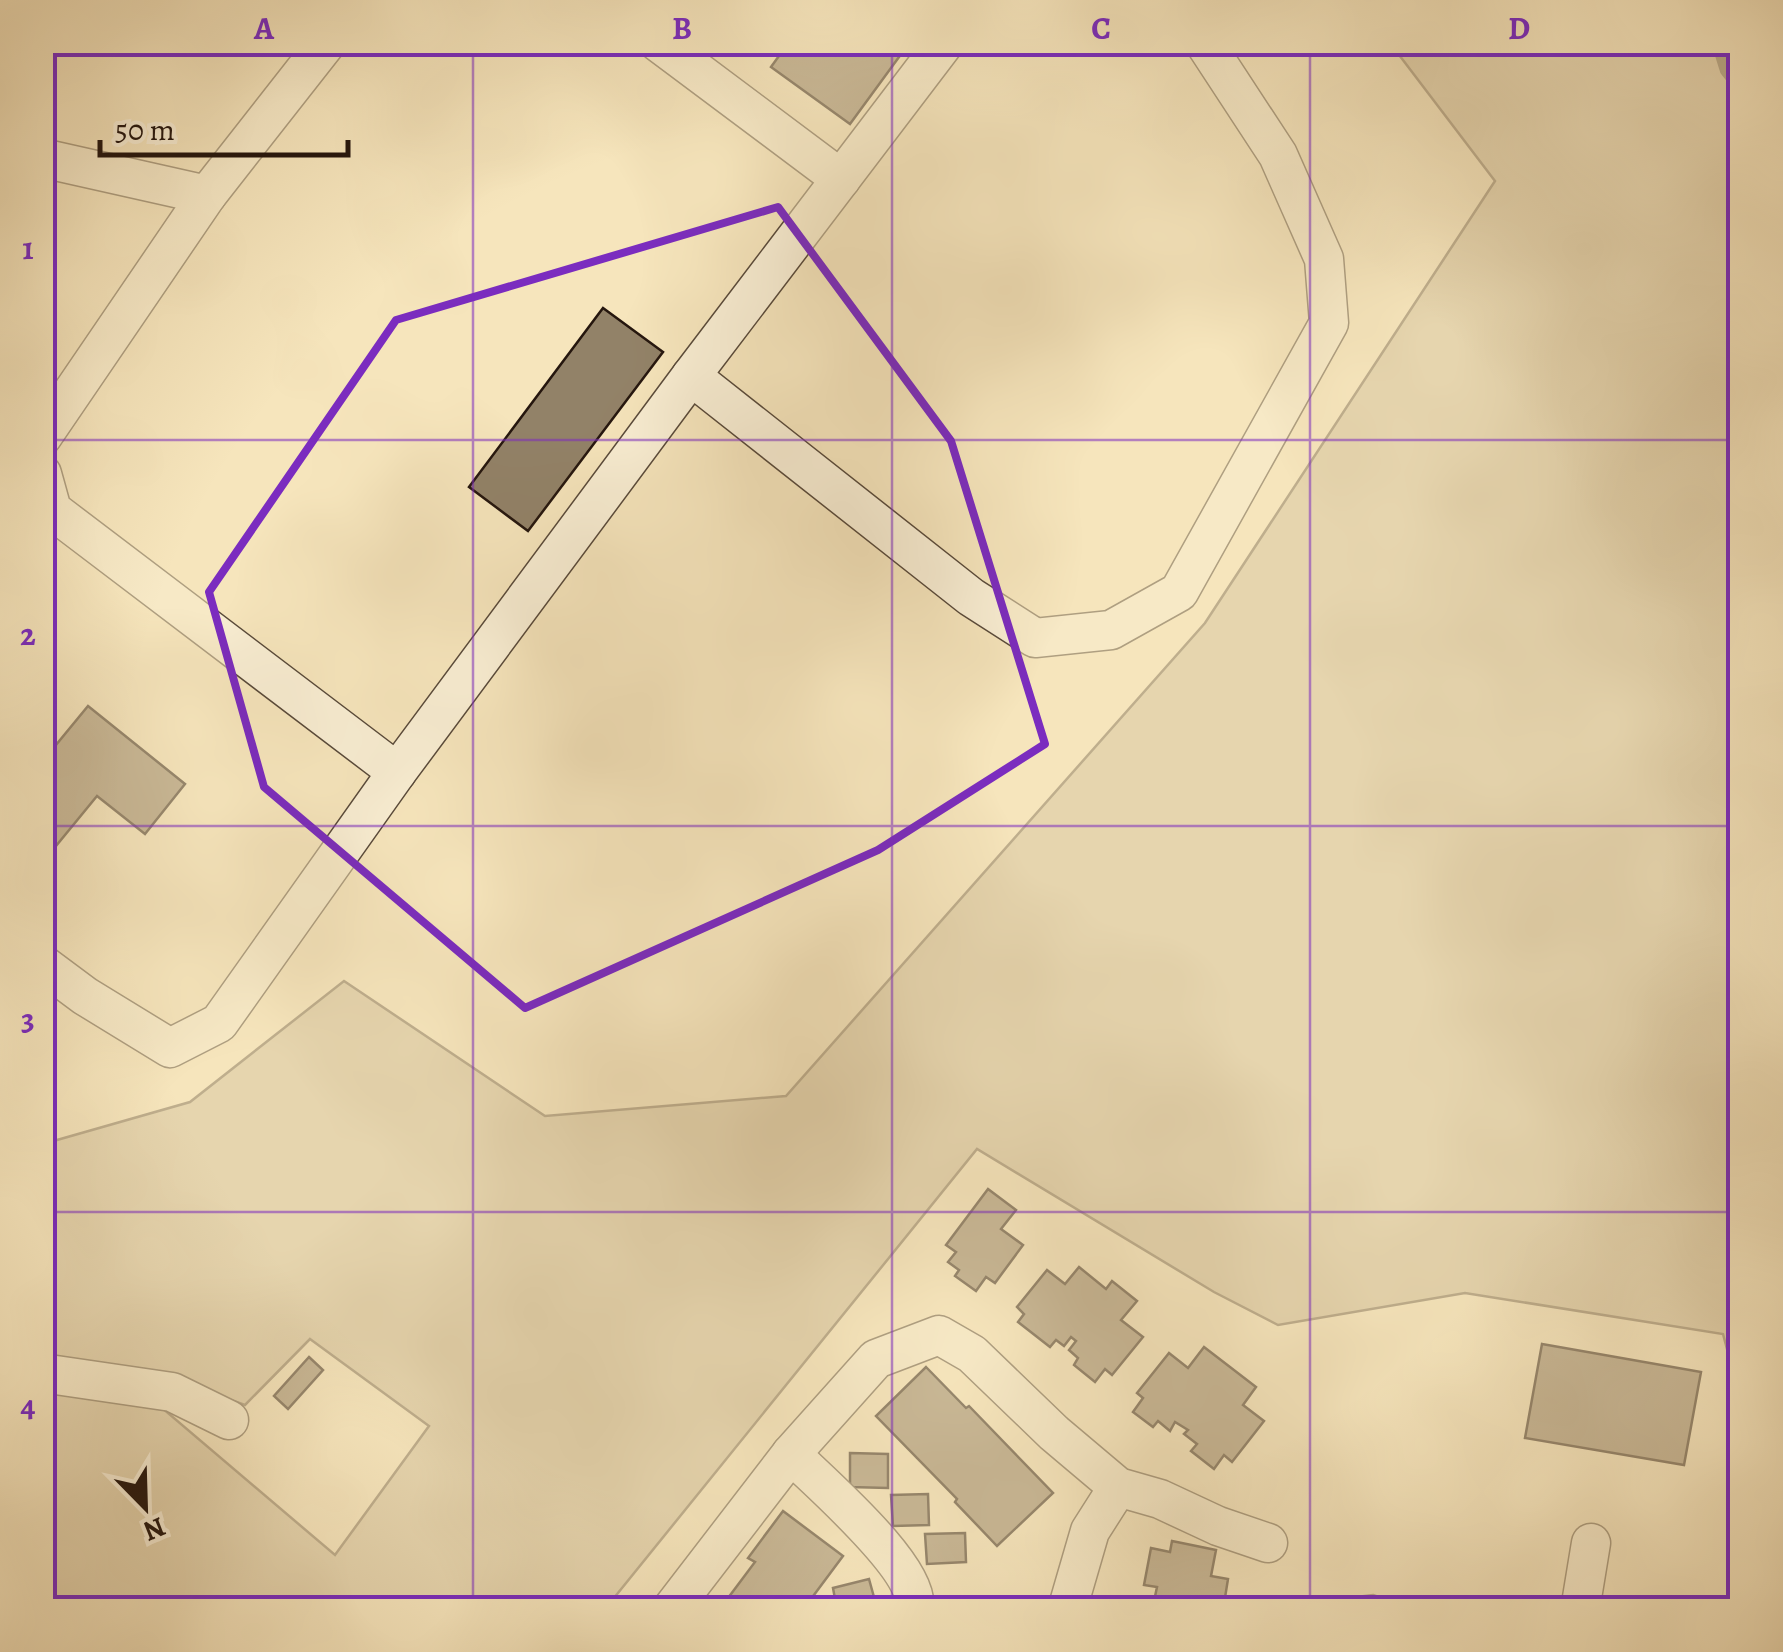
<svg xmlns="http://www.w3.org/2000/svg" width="1783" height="1652" font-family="Alegreya,serif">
<rect width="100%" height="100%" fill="#f6e5bc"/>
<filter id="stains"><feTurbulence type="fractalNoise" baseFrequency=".002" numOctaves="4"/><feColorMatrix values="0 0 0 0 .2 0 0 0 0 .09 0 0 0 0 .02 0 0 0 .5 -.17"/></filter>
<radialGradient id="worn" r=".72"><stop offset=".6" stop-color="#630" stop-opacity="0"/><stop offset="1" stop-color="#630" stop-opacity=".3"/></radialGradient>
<path fill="#d2c29e" stroke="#7c6c56" stroke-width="2.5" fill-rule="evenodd" d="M1390,43H1740V1398L1723,1334L1465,1293L1278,1325L1214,1292L977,1149L605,1609L43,1610V1144L190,1102L344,981L545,1116L786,1096L1205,623L1495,181ZM310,1339L429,1426L335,1555L162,1408L160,1375L245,1405Z"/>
<path fill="#af9f81" stroke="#786853" stroke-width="2.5" d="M1373,1595L1413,1609H1300L1321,1601Z"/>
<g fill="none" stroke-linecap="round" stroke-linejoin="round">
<path stroke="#786853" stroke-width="10" d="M1716,42L1725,71L1740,90"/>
</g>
<g fill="#928268" stroke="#25160e" stroke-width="2.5">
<path d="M789,42H879L899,57L850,124L771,67Z"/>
<path d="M603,308L663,352L528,531L469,487Z"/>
<path d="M88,706L185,784L145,834L97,796L42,863V762Z"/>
<path d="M988,1189L1016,1210L1001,1229L1023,1245L995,1283L986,1277L976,1291L955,1276L959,1270L948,1262L956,1252L946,1245Z"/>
<path d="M1079,1267L1106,1289L1112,1281L1137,1301L1121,1320L1143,1337L1112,1375L1105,1369L1095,1382L1074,1365L1078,1358L1069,1350L1076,1341L1071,1337L1064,1346L1056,1340L1050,1347L1018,1322L1024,1314L1017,1307L1047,1270L1065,1284Z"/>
<path d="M1542,1344L1701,1372L1684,1465L1525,1438Z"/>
<path d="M1204,1347L1256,1387L1243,1405L1264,1421L1232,1462L1224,1455L1214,1469L1191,1451L1197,1444L1184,1434L1188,1430L1175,1422L1170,1431L1158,1421L1153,1427L1133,1412L1143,1398L1137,1393L1169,1353L1188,1368Z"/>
<path d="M309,1357L323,1370L288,1409L274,1396Z"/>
<path d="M926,1367L966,1408L969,1406L1053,1493L997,1546L955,1502L957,1499L876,1416Z"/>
<path d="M850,1453L888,1454V1488L850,1487Z"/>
<path d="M928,1494L929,1525L893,1526L891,1495Z"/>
<path d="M783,1511L843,1556L808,1603L813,1606L810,1610H714L718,1605L722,1606L755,1562L748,1558Z"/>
<path d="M965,1533L966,1562L927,1564L925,1534Z"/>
<path d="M1172,1541L1216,1550L1211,1576L1228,1579L1223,1610H1134L1135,1603L1153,1606L1157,1587L1144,1585L1151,1548L1170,1552Z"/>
<path d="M869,1579L877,1608L837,1610L833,1588Z"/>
</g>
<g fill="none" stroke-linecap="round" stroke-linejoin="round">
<defs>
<g id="minor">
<path d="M658,42L841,179"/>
<path d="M42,158L207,195L327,42"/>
<path d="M691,376L971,597L1035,638L1111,630L1179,592L1329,323L1324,259L1278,155L1204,42"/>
<path d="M42,437L207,195"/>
<path d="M42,474L52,510L397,772"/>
<path d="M42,964L85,996L170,1048L219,1023L397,772L691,376L945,42"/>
<path d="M42,1373L172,1392L229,1420"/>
<path d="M791,1454C820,1483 923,1570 914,1610"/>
<path d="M671,1610L791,1454L876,1359L939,1335L972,1354L1054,1433L1118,1487L1160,1499L1218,1526L1268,1543"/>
<path d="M1067,1610L1090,1531L1118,1487"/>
<path d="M1580,1610L1591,1543"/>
</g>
</defs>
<use href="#minor" stroke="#594a3a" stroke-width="41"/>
<use href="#minor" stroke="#f9eed3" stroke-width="38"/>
</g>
<path d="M0 0H1783V1652H0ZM778,207L951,441L1045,744L878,850L525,1008L264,787L209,592L396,320Z" fill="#f6e5bc" fill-opacity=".55" fill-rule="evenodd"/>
<path fill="none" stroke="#7b2cbf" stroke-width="8" stroke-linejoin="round" d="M778,207L951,441L1045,744L878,850L525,1008L264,787L209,592L396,320Z"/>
<path fill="none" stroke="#7b2cbf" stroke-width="2.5" stroke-opacity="0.55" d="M473,42V1610M892,42V1610M1310,42V1610M42,440H1740M42,826H1740M42,1212H1740"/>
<rect width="1783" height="1652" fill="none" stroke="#f6e5bc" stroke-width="110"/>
<g transform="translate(145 1507) rotate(157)" stroke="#f9eed3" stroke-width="8" paint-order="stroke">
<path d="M0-8L18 38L0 25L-18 38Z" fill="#25160e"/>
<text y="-15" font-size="28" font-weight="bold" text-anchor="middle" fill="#25160e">N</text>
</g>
<path d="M100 140v15h248v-15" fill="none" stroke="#25160e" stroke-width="5"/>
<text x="115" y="140" font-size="30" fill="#25160e" stroke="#f9eed3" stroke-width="8" paint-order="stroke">50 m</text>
<rect x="55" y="55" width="1673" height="1542" fill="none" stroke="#7b2cbf" stroke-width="4"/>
<g font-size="32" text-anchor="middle" font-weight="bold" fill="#7b2cbf">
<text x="264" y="39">A</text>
<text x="682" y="39">B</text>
<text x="1101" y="39">C</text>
<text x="1519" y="39">D</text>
<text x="28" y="259">1</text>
<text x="28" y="645">2</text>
<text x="28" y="1030">3</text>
<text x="28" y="1416">4</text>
</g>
<rect width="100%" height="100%" filter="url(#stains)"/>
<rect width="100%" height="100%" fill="url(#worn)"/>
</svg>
